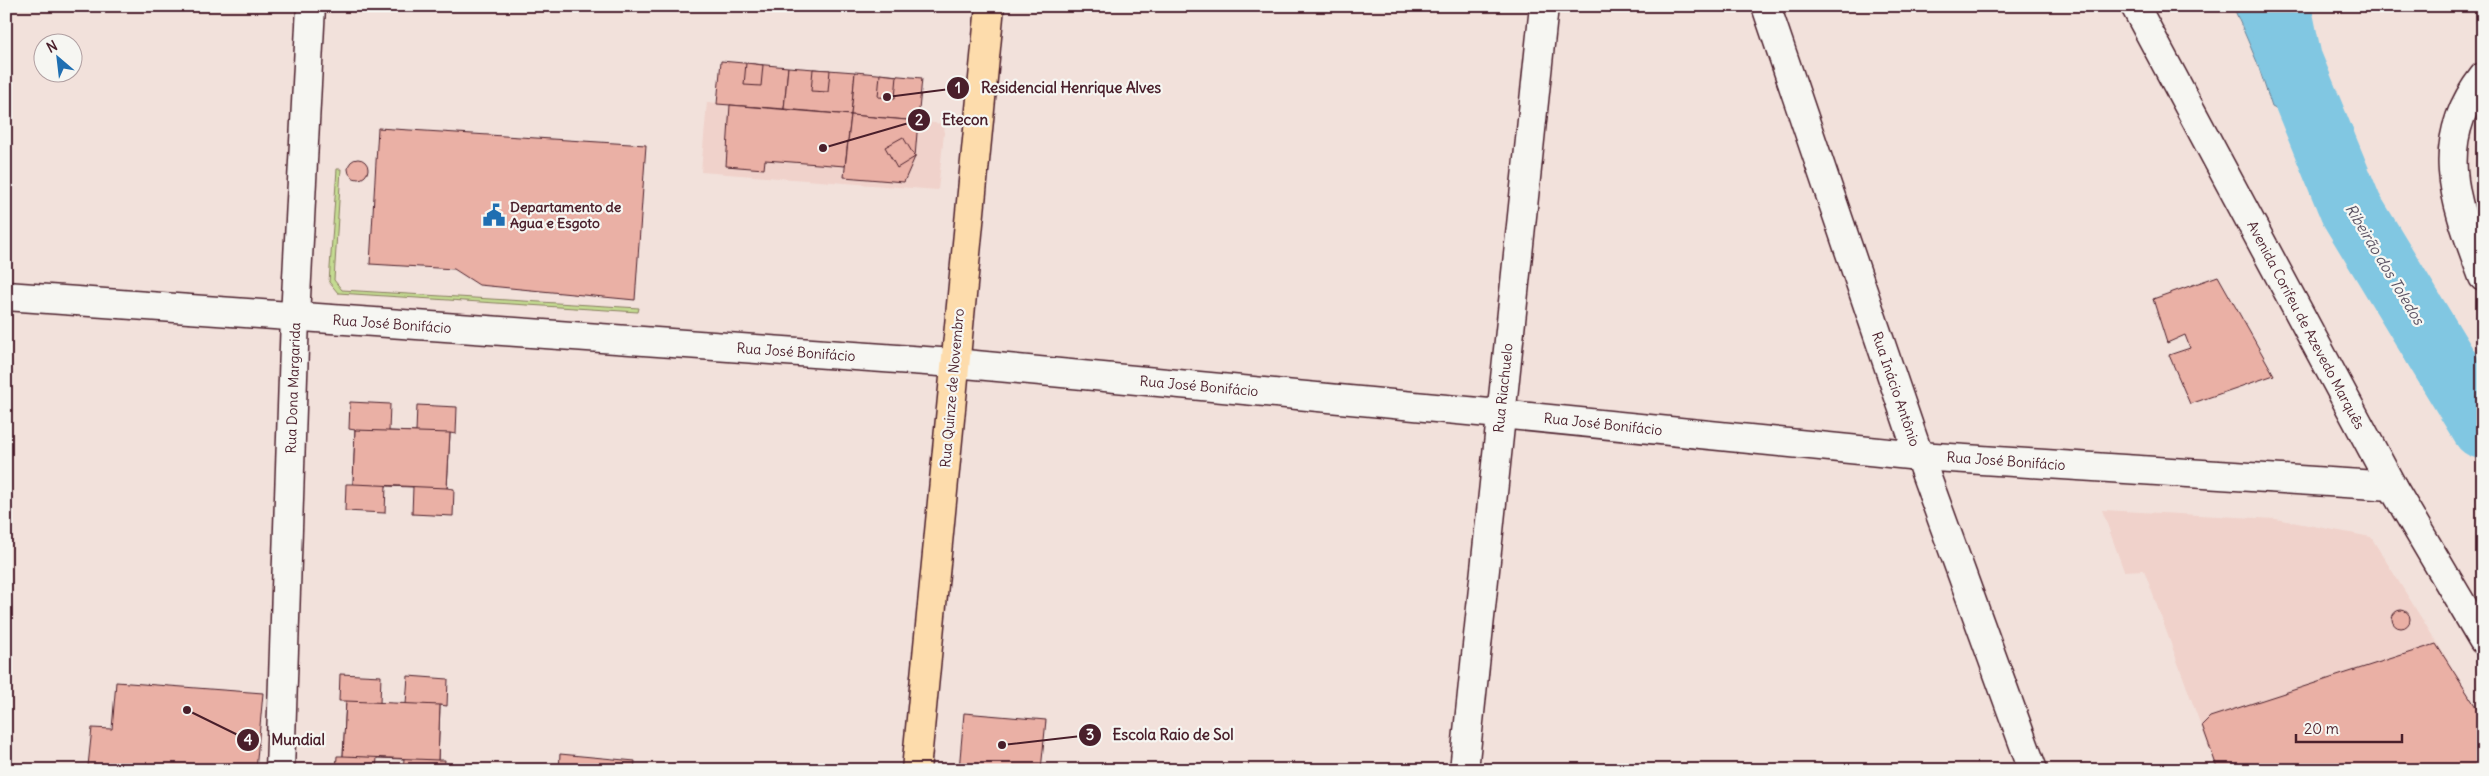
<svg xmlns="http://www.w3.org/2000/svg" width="2489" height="776" font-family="Delius,sans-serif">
<rect width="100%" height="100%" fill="#f2e1db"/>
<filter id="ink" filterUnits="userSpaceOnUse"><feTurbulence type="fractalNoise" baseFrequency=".02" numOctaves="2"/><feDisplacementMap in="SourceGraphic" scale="10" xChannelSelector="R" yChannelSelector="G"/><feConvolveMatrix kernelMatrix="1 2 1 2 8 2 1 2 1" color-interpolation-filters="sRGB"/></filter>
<g filter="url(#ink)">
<g fill="#f0d2cb">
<path d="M707,102L945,124L938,190L701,172Z"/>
<path d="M2102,510L2276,519L2371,537L2483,717V770H2217L2144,570L2124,571Z"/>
</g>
<path fill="#c4db91" stroke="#877d5e" d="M337,169H341L334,280L342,290L639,308L638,312L338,293L329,282Z"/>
<path fill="#81c7e2" stroke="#6b8499" d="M2233,6H2306L2332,98L2319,132L2272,107L2257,62Z"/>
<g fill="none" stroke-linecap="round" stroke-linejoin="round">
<path stroke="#81c7e2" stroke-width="64" d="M2279,6L2290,60L2351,209L2483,427"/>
</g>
<g fill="#eab0a5" stroke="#4a1f2b">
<path d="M721,61L788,67L784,109L717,104Z"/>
<path d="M746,63L763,65L761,86L744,85Z"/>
<path d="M788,67L855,72L851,115L784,109Z"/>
<path d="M813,69L830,70L828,92L811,91Z"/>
<path d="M855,72L922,78L918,121L851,115Z"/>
<path d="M880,74L897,76L895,98L878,97Z"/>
<path d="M730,105L851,115L845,166L765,160L764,169L726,166Z"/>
<path d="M851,115L918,121L915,157L904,182L844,177Z"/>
<path d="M378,128L646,145L635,300L479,285L454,269L370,264Z"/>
<path d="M903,137L915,157L897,168L885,147Z"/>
<circle cx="358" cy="169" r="10"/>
<path d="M2218,276L2274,375L2190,404L2169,355L2190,348L2185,335L2167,343L2153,299Z"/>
<path d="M350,402L390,404L389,431L416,432L417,405L457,407L456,434L450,433L447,488L454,489L453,516L412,514L413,487L386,486L385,513L345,511L346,484H353L355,430L349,429Z"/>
<path d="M355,430L450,433L447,488L353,484Z"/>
<circle cx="2401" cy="619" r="9"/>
<path d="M2436,644L2483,718V770H2218L2202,725L2210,717Z"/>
<path d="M340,674L381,676L380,703L406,704L408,676L448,679L447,706L440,705L438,760H445L444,770H403L404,759L377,758L376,770H336L337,756H343L346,701H339Z"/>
<path d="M116,682L263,693L256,770H108V767L88,766L92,728L112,729Z"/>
<path d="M346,701L440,705L438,760L343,756Z"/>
<path d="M964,713L1046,720L1041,770H959Z"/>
<path d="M560,754L635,761L634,770H559Z"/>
</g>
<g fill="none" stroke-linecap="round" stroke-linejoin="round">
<defs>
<g id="minor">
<path d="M1766,6L1919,456L2033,770"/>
<path d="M2135,6L2392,486L2483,640"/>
<path d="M2483,77C2430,145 2457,206 2483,277"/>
<path d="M6,296L954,363L1500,414L1919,456L2392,486"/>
<path d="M280,770L295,317L311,6"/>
<path d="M1464,770L1544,6"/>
</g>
<path id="primary" d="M916,770L990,6"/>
</defs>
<use href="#minor" stroke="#4a1f2b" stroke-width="31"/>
<use href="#primary" stroke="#4a1f2b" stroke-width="31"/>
<use href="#minor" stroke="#f6f6f2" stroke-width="28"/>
<use href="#primary" stroke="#fddcac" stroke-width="28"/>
</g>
</g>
<defs>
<symbol id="civic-bare" viewBox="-9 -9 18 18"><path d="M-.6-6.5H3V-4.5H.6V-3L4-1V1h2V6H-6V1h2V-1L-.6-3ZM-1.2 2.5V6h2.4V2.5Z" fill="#1f6fb2" stroke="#f6f6f2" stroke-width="2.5" paint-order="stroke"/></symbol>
</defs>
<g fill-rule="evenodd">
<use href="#civic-bare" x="478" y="199" width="32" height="32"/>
</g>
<g text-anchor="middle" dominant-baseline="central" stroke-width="4.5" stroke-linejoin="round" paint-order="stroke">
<g font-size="14" font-weight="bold" fill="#4a1f2b" stroke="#f6f6f2" text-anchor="start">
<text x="510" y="207">Departamento de<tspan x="510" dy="16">Agua e Esgoto</tspan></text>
</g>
<g font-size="14" fill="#4a1f2b" stroke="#f6f6f2">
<text transform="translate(392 324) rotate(4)">Rua José Bonifácio</text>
<text transform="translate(2306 325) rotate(62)">Avenida Corifeu de Azevedo Marquês</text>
<text transform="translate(796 352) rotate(4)">Rua José Bonifácio</text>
<text transform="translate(1199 386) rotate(5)">Rua José Bonifácio</text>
<text transform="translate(293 388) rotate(-88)">Rua Dona Margarida</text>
<text transform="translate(952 388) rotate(-85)">Rua Quinze de Novembro</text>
<text transform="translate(1503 388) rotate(-84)">Rua Riachuelo</text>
<text transform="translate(1896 389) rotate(71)">Rua Inácio Antônio</text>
<text transform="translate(1603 424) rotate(6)">Rua José Bonifácio</text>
<text transform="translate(2006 461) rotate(4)">Rua José Bonifácio</text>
</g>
<g font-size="15" font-style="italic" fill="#5a5162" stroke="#f6f6f2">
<text transform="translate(2385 264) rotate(59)">Ribeirão dos Toledos</text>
</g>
</g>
<path fill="none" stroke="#4a1f2b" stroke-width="2" d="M887 97L958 88M823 148L919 120M1002 745L1090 735M187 710L248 740"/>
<g fill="#4a1f2b" stroke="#f6f6f2" stroke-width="2">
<circle cx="887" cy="97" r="5"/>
<circle cx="823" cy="148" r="5"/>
<circle cx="1002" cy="745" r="5"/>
<circle cx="187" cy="710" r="5"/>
<circle cx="958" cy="88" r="12"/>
<circle cx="919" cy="120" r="12"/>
<circle cx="1090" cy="735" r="12"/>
<circle cx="248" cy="740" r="12"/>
</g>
<g font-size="15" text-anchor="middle" font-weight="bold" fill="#fff">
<text x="958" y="93">1</text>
<text x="919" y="125">2</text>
<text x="1090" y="740">3</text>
<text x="248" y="745">4</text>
</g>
<g font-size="15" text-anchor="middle" font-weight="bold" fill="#4a1f2b" stroke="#f6f6f2" stroke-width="4.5" stroke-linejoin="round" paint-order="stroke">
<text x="1071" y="93">Residencial Henrique Alves</text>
<text x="965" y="125">Etecon</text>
<text x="1173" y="740">Escola Raio de Sol</text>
<text x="298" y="745">Mundial</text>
</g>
<rect width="2489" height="776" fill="none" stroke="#f6f6f2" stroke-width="25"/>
<rect x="12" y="12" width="2464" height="751" fill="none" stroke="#4a1f2b" stroke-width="2" filter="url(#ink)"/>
<g transform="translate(58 58) rotate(332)"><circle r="24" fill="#f6f6f2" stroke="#b1a0a2"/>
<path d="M0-4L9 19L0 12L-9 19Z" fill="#1f6fb2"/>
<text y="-8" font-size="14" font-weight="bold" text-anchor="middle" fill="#4a1f2b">N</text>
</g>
<path d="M2296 734v8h106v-8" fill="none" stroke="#4a1f2b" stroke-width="2.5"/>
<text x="2304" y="734" font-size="15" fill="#4a1f2b" stroke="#f6f6f2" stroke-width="4" paint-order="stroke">20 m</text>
</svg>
